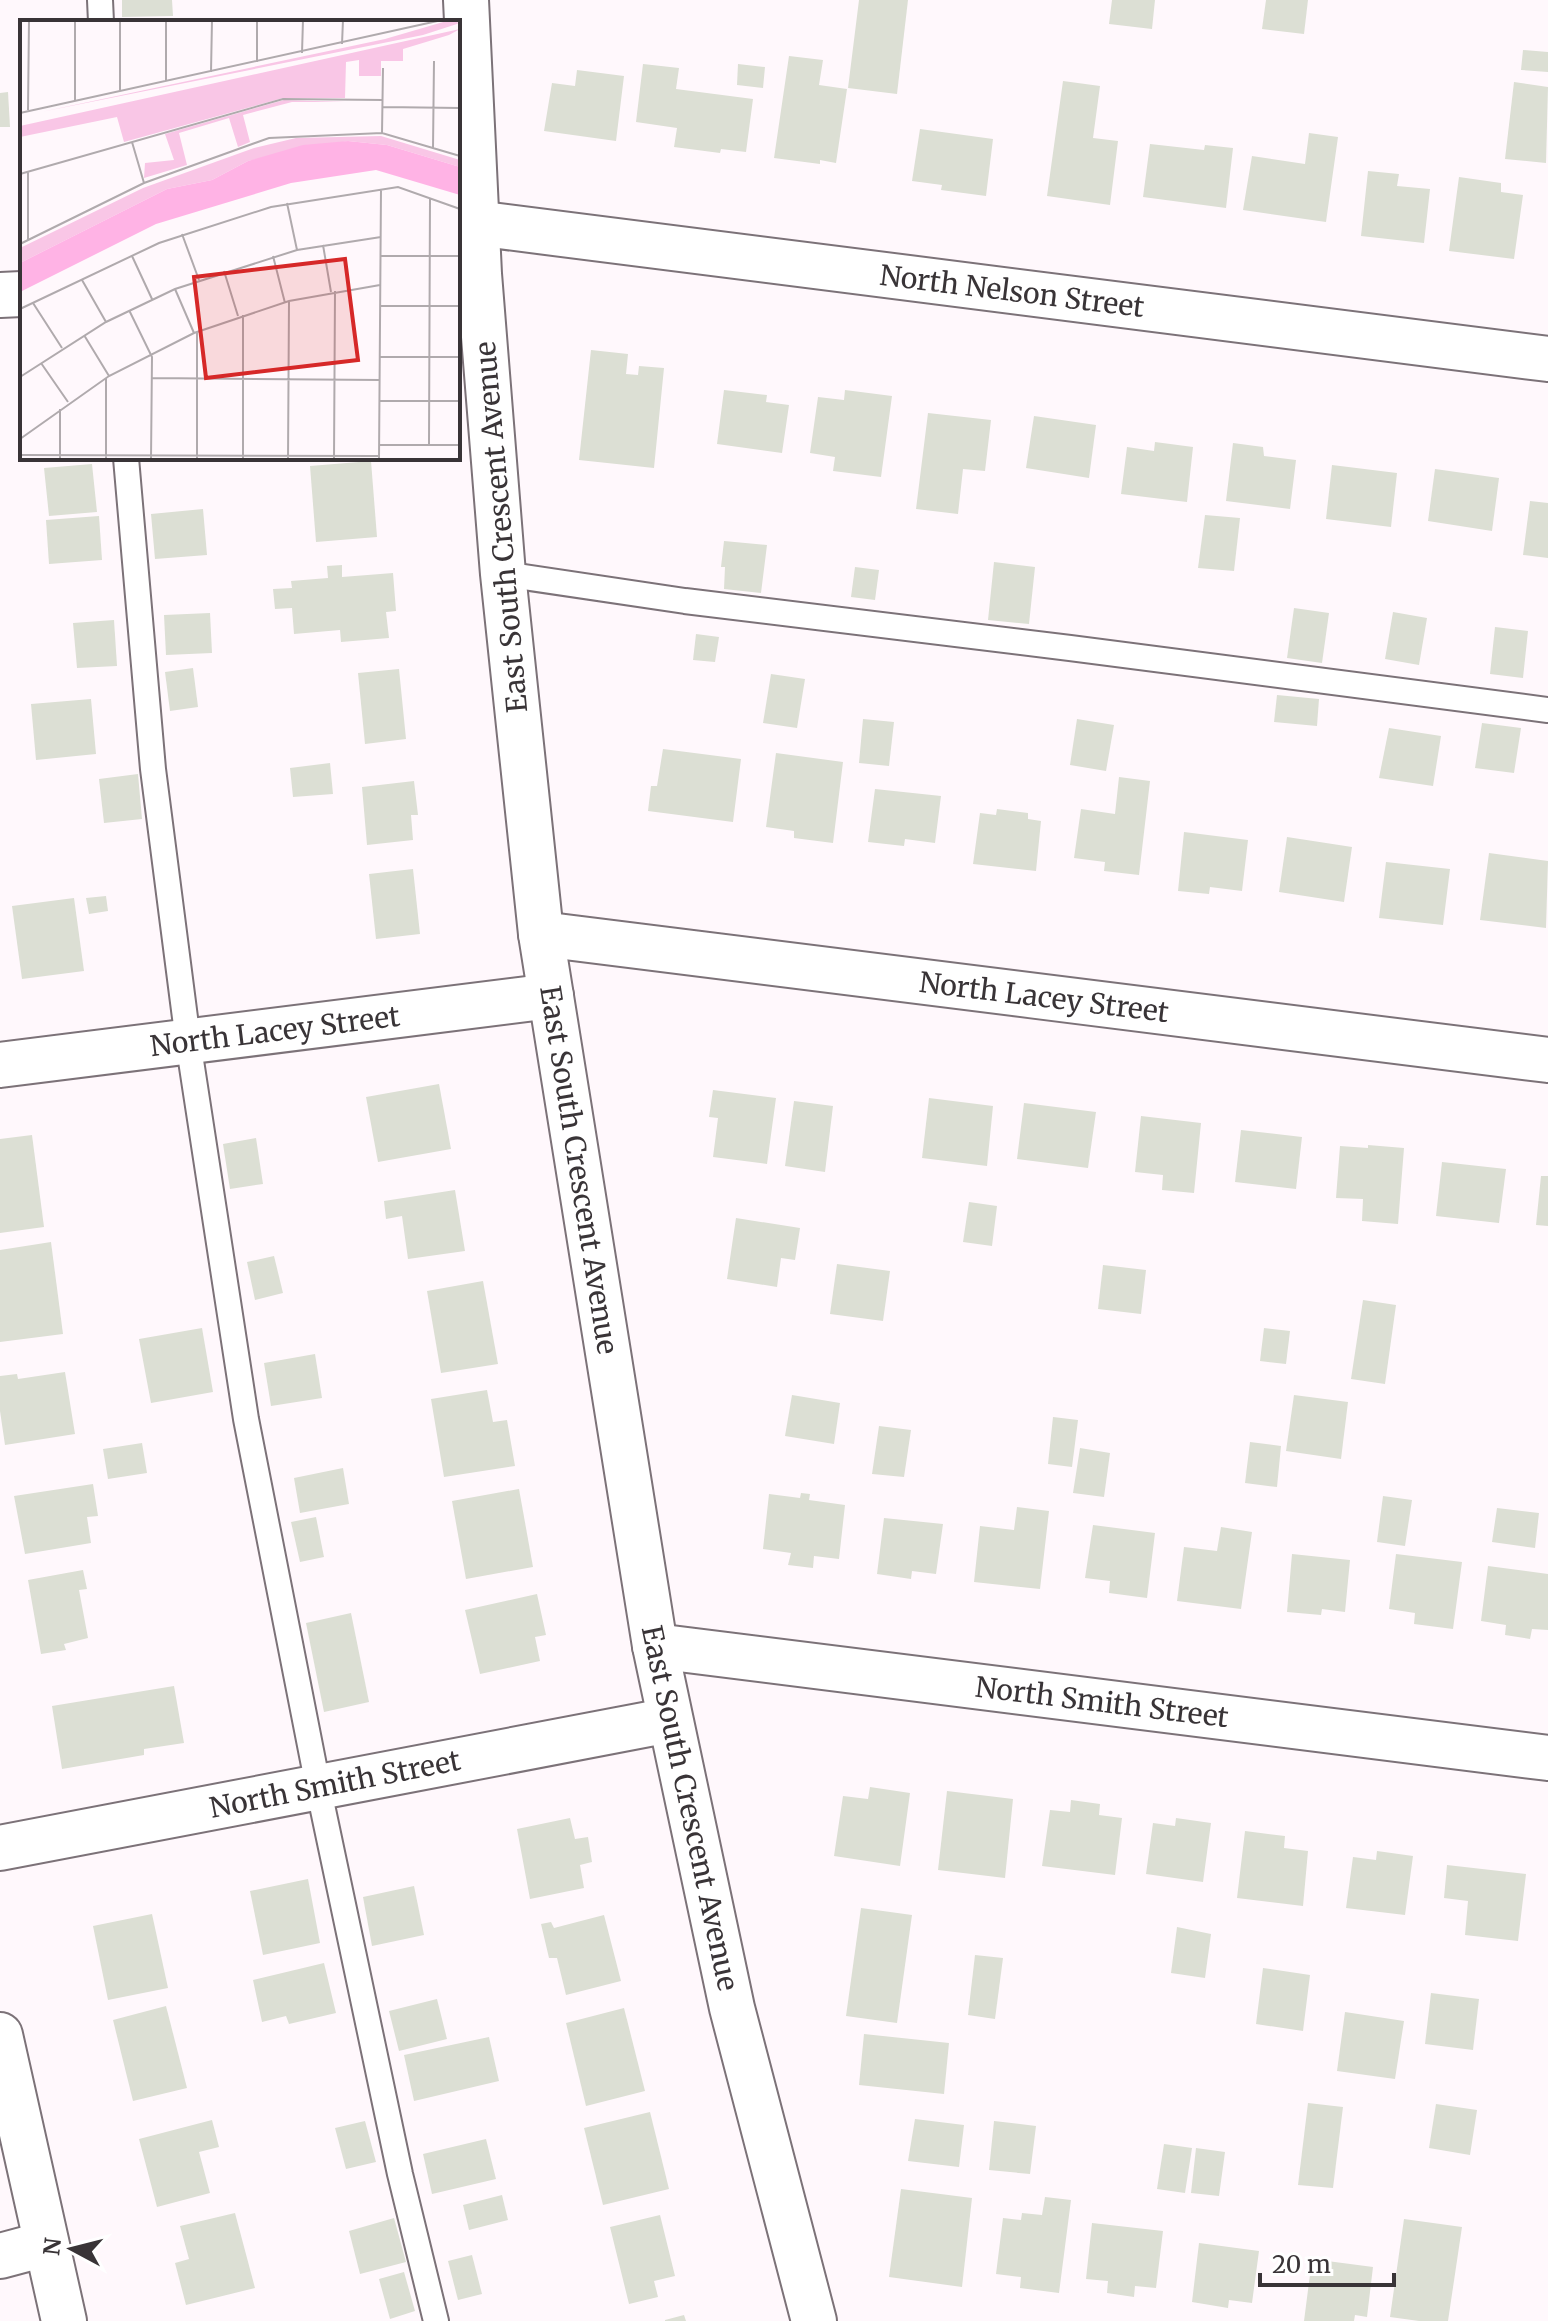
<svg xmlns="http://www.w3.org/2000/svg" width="1548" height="2321" font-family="Merriweather,serif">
<rect width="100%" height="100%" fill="#fff8fc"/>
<g fill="#dcdfd4">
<path d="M122,0H172L173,16L122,17Z"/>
<path d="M859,0H908L897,94L848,88Z"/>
<path d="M1112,0H1155L1152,29L1109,24Z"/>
<path d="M1266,0H1308L1304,34L1262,29Z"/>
<path d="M1523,50L1548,52V72L1521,70Z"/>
<path d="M789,56L823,60L819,85L847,89L836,163L820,160V164L774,158Z"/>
<path d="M643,64L679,68L676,89L753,99L746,152L721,149L720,153L674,147L677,128L636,122Z"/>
<path d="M738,64L765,67L763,88L737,85Z"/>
<path d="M577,70L624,76L616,141L544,131L552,83L575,86Z"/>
<path d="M1063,81L1100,86L1093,138L1118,141L1110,205L1047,196Z"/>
<path d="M1514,82L1548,87L1546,163L1505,159Z"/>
<path d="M8,92L10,127H0V93Z"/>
<path d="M920,129L993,139L986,196L941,190L942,185L912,181Z"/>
<path d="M1309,133L1338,137L1326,222L1243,210L1252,156L1305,164Z"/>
<path d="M1150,144L1204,150L1205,145L1233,148L1226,208L1143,197Z"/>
<path d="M1368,171L1399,174L1397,186L1430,189L1424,243L1361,236Z"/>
<path d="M1459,177L1501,183V192L1523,195L1514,259L1449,251Z"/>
<path d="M591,350L628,354L626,374L638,375L639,366L664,368L654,468L579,460Z"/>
<path d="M724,390L767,395L766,402L789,405L782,453L717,444Z"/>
<path d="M845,390L892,396L881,477L833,471L835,457L810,453L818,397L844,400Z"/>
<path d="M928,413L991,420L985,471L963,469L958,514L916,509Z"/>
<path d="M1034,416L1096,425L1089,478L1026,468Z"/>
<path d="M1155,442L1193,447L1187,502L1121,494L1127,447L1154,451Z"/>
<path d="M1233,443L1263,447L1264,456L1296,460L1290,509L1226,501Z"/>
<path d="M371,461L377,537L316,542L310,466Z"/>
<path d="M92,464L97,512L49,516L44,468Z"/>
<path d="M1332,465L1397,473L1391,527L1326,519Z"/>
<path d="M1435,469L1499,478L1492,531L1428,521Z"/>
<path d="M1530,501L1548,503V558L1523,555Z"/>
<path d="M203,509L207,555L155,559L151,514Z"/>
<path d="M1205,515L1240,518L1234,571L1198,568Z"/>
<path d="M99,516L102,560L49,564L46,520Z"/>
<path d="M724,541L767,545L761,593L724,589L725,567H721Z"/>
<path d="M994,562L1035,567L1029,624L988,620Z"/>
<path d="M342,565V577L393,573L396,611L386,612L389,638L341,642L340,630L294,634L292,608L275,609L273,589L292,588L291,581L328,578L327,566Z"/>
<path d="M855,567L879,570L875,600L851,597Z"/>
<path d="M1294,608L1329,613L1322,663L1287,658Z"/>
<path d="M1393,612L1427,618L1419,665L1385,659Z"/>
<path d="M210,613L212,653L166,655L164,615Z"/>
<path d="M114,620L117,666L77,668L73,623Z"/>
<path d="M1495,627L1528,631L1523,678L1490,674Z"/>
<path d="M696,634L719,637L715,662L693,660Z"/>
<path d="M193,668L198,707L170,711L165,672Z"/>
<path d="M399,669L406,739L365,744L358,673Z"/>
<path d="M771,674L805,679L797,728L763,723Z"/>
<path d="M1277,695L1319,699L1317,726L1274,722Z"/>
<path d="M91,699L96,754L36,760L31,704Z"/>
<path d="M863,719L894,722L889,766L859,763Z"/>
<path d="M1077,719L1114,725L1106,771L1070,765Z"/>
<path d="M1482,723L1521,728L1514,773L1475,768Z"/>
<path d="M1389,728L1441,736L1433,786L1379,778Z"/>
<path d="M663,749L741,759L733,822L648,811L651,786H657Z"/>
<path d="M776,753L843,762L833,843L794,838V831L766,827Z"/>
<path d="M330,763L333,794L293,797L290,768Z"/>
<path d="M138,774L142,819L104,823L99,779Z"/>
<path d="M1119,777L1150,781L1139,875L1104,871L1105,862L1074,858L1081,809L1115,814Z"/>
<path d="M414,781L418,815H411L413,840L367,845L362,787Z"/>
<path d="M875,789L941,796L935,843L905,839L904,846L868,842Z"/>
<path d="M997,809L1028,813V819L1041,821L1036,871L973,864L980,813L996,815Z"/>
<path d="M1184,832L1248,840L1242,891L1210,887L1209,894L1178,891Z"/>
<path d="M1287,837L1352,847L1344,902L1279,892Z"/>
<path d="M1489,853L1548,861L1546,928L1480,920Z"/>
<path d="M1386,862L1450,869L1443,925L1379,918Z"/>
<path d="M413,869L420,934L376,939L369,874Z"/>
<path d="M106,896L108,911L89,914L86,898Z"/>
<path d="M74,898L84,971L22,979L12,906Z"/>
<path d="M439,1084L451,1149L378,1162L366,1097Z"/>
<path d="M713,1090L776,1098L767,1164L713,1157L718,1118L709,1117Z"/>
<path d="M929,1098L993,1106L987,1166L922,1158Z"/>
<path d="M794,1101L833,1106L825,1172L785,1166Z"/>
<path d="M1024,1103L1096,1112L1088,1168L1017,1159Z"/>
<path d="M1141,1116L1201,1123L1194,1193L1162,1190L1163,1175L1135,1172Z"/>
<path d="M1241,1130L1302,1137L1296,1189L1235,1182Z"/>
<path d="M32,1135L44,1227L0,1233V1139Z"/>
<path d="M256,1138L263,1184L230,1189L223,1144Z"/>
<path d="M1368,1145L1404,1148L1398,1224L1362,1221L1363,1199L1336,1198L1340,1146L1368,1148Z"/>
<path d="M1442,1162L1506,1169L1499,1223L1436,1216Z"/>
<path d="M1541,1176H1548V1226L1536,1225Z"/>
<path d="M455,1190L465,1251L408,1259L402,1216L386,1219L384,1201Z"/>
<path d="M969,1202L997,1206L992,1246L963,1242Z"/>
<path d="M736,1218L800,1228L795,1260L781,1258L777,1287L727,1279Z"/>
<path d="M51,1242L63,1334L0,1342V1250Z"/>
<path d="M274,1256L283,1293L255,1300L247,1262Z"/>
<path d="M837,1264L890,1271L883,1321L830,1314Z"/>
<path d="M1103,1265L1146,1270L1141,1314L1098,1309Z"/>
<path d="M483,1281L498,1364L441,1373L427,1291Z"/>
<path d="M1363,1300L1396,1305L1385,1384L1351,1379Z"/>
<path d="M202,1328L213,1392L151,1403L139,1339Z"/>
<path d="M1264,1328L1290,1331L1286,1364L1260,1361Z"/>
<path d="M315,1354L322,1398L271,1406L264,1363Z"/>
<path d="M65,1372L75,1434L5,1445L0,1411V1376L17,1374L18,1379Z"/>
<path d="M487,1390L493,1422L507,1420L515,1466L444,1477L431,1399Z"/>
<path d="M792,1395L840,1403L834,1444L785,1436Z"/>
<path d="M1294,1395L1348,1402L1341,1459L1286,1451Z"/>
<path d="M1053,1417L1078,1420L1072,1467L1048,1464Z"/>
<path d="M879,1426L911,1430L904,1477L872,1474Z"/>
<path d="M1250,1442L1281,1446L1277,1487L1245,1483Z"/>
<path d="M142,1443L147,1473L108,1479L103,1449Z"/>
<path d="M1080,1448L1110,1453L1104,1497L1073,1493Z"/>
<path d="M343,1468L349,1504L300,1513L294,1478Z"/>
<path d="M93,1484L98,1516L87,1517L91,1543L25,1554L14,1496Z"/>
<path d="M519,1489L533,1567L466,1579L452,1501Z"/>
<path d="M801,1493L810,1494L809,1500L845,1505L839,1559L814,1556L813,1568L788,1565L791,1553L763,1549L769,1494L800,1498Z"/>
<path d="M1383,1496L1412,1500L1405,1546L1377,1542Z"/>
<path d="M1017,1507L1049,1511L1040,1589L974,1582L980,1526L1014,1530Z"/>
<path d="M1497,1508L1539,1513L1535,1548L1492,1542Z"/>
<path d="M316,1517L324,1557L300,1562L291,1522Z"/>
<path d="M884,1518L943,1524L936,1574L912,1571L911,1579L877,1574Z"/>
<path d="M1093,1525L1155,1533L1147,1598L1109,1593L1110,1581L1085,1578Z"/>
<path d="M1221,1527L1252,1532L1241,1609L1177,1601L1184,1547L1217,1551Z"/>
<path d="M1292,1554L1350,1560L1345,1612L1322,1609L1321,1615L1287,1612Z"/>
<path d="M1396,1554L1462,1562L1453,1629L1414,1624L1415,1613L1389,1609Z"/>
<path d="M1488,1566L1548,1574V1630L1532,1629L1530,1639L1505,1635L1506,1625L1481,1621Z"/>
<path d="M83,1570L87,1589L79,1590L88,1638L64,1644L66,1650L41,1654L28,1580Z"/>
<path d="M537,1594L546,1635L535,1637L540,1661L480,1674L465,1610Z"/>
<path d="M351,1613L369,1702L324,1712L306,1623Z"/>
<path d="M174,1686L184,1743L144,1749V1755L62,1769L52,1706Z"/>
<path d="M870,1787L910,1793L900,1866L834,1856L843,1796L868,1799Z"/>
<path d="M947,1791L1013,1799L1005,1878L938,1870Z"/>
<path d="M1071,1800L1100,1804L1099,1815L1122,1818L1115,1875L1042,1866L1050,1810L1070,1812Z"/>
<path d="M570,1818L575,1839L588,1837L592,1862L580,1865L584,1888L530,1899L517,1829Z"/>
<path d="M1176,1818L1211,1823L1203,1882L1146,1874L1153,1823L1175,1826Z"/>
<path d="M1245,1831L1285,1836L1284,1848L1308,1851L1303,1906L1237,1898Z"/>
<path d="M1377,1851L1413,1856L1405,1915L1346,1908L1353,1857L1376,1860Z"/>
<path d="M1447,1865L1526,1874L1518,1941L1465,1935L1468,1901L1444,1898Z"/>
<path d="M308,1879L320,1943L263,1955L250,1891Z"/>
<path d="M414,1886L424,1935L372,1946L363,1897Z"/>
<path d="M861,1908L912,1915L897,2023L846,2016Z"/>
<path d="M152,1914L168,1988L108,2000L93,1926Z"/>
<path d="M604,1915L621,1981L566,1995L557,1958H549L541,1924L551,1922L554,1928Z"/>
<path d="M1177,1927L1211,1934L1205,1978L1171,1973Z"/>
<path d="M975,1955L1003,1958L995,2019L968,2015Z"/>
<path d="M324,1963L336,2013L289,2024L286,2016L262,2022L253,1980Z"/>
<path d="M1263,1968L1310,1975L1303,2031L1256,2024Z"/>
<path d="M1431,1993L1479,1999L1473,2050L1425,2044Z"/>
<path d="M437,1999L447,2039L399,2051L389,2011Z"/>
<path d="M166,2006L187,2088L133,2101L113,2020Z"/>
<path d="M624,2008L645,2091L586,2106L566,2023Z"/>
<path d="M1345,2012L1404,2021L1395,2079L1337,2071Z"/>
<path d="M864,2034L949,2043L944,2094L859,2085Z"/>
<path d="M489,2037L499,2081L414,2101L404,2055Z"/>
<path d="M1308,2103L1343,2107L1333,2188L1298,2185Z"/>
<path d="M1436,2104L1477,2110L1470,2155L1429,2148Z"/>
<path d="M650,2112L669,2189L603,2205L584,2128Z"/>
<path d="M915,2119L964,2125L959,2167L908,2161Z"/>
<path d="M212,2120L219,2147L199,2152L210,2193L157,2207L139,2139Z"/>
<path d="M365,2121L376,2162L346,2169L335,2128Z"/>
<path d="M994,2121L1036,2126L1030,2174L989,2170Z"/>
<path d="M486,2139L496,2179L432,2194L423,2154Z"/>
<path d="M1164,2144L1192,2148L1185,2193L1157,2189Z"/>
<path d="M1196,2148L1225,2152L1219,2196L1191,2193Z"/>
<path d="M901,2189L972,2198L962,2287L889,2277Z"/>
<path d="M502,2195L508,2220L469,2230L463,2205Z"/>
<path d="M1045,2197L1071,2200L1059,2293L1020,2288L1021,2277L996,2274L1003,2218L1021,2220L1022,2213L1042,2215Z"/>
<path d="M235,2213L255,2288L186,2305L175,2263L189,2259L180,2226Z"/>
<path d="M660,2215L675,2276L654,2281L658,2297L629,2304L610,2227Z"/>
<path d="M394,2218L406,2262L360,2274L349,2231Z"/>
<path d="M1404,2219L1462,2227L1448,2321H1419L1390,2317Z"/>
<path d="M1092,2223L1163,2231L1156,2288L1135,2286L1134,2297L1107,2293L1108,2281L1086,2279Z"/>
<path d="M1199,2243L1259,2251L1252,2303L1229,2300L1228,2308L1192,2302Z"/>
<path d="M472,2255L482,2294L458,2300L448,2261Z"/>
<path d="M1312,2259L1373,2267L1367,2317L1355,2315L1354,2321H1304Z"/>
<path d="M404,2272L415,2311L390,2319L379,2279Z"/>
<path d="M684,2315L686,2321H665V2320Z"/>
</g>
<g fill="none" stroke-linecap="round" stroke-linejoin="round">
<defs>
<g id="lane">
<path d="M100,0L101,22"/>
<path d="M126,458L153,769L188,1041L246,1419L318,1786L400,2174L436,2321"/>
<path d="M503,574L685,601L1070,648L1548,710"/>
</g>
<g id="street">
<path d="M466,0L479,274L503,574L541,934L655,1646L732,2008L814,2321"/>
<path d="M475,223L1548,359"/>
<path d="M0,295L22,294"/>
<path d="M541,934L1548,1060"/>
<path d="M0,1065L551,996"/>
<path d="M655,1646L1548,1758"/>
<path d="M0,1848L670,1720"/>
<path d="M0,2035L64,2321"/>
<path d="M0,2256L45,2244"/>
</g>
</defs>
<use href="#lane" stroke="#7c7278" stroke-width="28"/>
<use href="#street" stroke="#7c7278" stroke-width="48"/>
<use href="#lane" stroke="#fff" stroke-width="24"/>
<use href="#street" stroke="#fff" stroke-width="44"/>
</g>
<g text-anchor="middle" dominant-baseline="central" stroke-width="7" stroke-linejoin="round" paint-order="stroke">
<g font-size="28" fill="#393437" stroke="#fff">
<text transform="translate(1012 291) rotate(7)">North Nelson Street</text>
<text transform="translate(501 527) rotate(-95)">East South Crescent Avenue</text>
<text transform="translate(1044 997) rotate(7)">North Lacey Street</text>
<text transform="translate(275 1031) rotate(-7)">North Lacey Street</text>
<text transform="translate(579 1170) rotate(81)">East South Crescent Avenue</text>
<text transform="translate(1102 1702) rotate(7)">North Smith Street</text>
<text transform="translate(335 1784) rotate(-11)">North Smith Street</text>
<text transform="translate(690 1808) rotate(78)">East South Crescent Avenue</text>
</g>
</g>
<g transform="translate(20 20)">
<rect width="440" height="440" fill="#fff8fc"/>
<path d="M430,0L440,3L403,15L21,92L365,19ZM440,9L429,15L383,29V41H361V56H339V40L326,42L325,78H263L104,122L97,97L0,117V106ZM264,80L325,82H272L223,95L230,122L218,127L209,98L159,113L167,145L124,158L125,143L154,140L145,114ZM361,116L440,140V147L367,125L328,121L228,141L192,160L147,169L0,243V228L123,168L234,128L276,118Z" fill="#f9c6e6"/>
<path d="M328,121L367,125L440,147V175L356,150L271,163L136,204L0,272V243L147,169L192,160L228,141L283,125Z" fill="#ffb3e5"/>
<path fill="none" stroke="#b0aaad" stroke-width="2" d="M55,0V80M146,0V61M237,0V42M322,24L323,0M282,33L283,0M191,52L192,0M100,70V0M363,87L440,88M8,90L9,0M0,93L422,0M362,113L363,48M112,122L124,163M413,128L414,41M0,154L263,79L363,80M267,183L277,230M162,214L179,260M8,220V152M0,224L124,163L249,118L362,113L440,136M303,225L311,272M112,236L132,279M253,236L265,283M361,236H440M204,251L218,296M62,260L86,302M155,269L174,313M13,283L42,328M360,286H440M0,289L139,223L251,187L378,167L440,189M109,290L132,337L131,440M64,315L89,356M360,337H440M21,343L48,382M0,357L86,302L155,269L277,230L361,217M132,358L360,360M360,381H440M0,419L89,356L174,313L269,281L360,265M360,425H440M409,425L410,178M0,435L359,436M314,438L315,271M268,439L269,281M40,440V389M86,440V358M177,440V312M223,440V295M359,440L361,169"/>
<path fill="#d62828" fill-opacity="0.15" stroke="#d62828" stroke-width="4" d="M325,239L338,340L186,358L174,257Z"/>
<rect width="440" height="440" fill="none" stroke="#393437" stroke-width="4"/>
</g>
<g transform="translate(72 2249) rotate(277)" stroke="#ffffff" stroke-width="6" paint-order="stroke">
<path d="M0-6L14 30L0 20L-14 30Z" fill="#393437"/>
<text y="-12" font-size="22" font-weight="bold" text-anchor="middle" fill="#393437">N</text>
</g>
<path d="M1260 2273v12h134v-12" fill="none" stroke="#393437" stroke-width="4"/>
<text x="1272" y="2273" font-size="24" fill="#393437" stroke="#ffffff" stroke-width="6" paint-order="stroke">20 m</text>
</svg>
